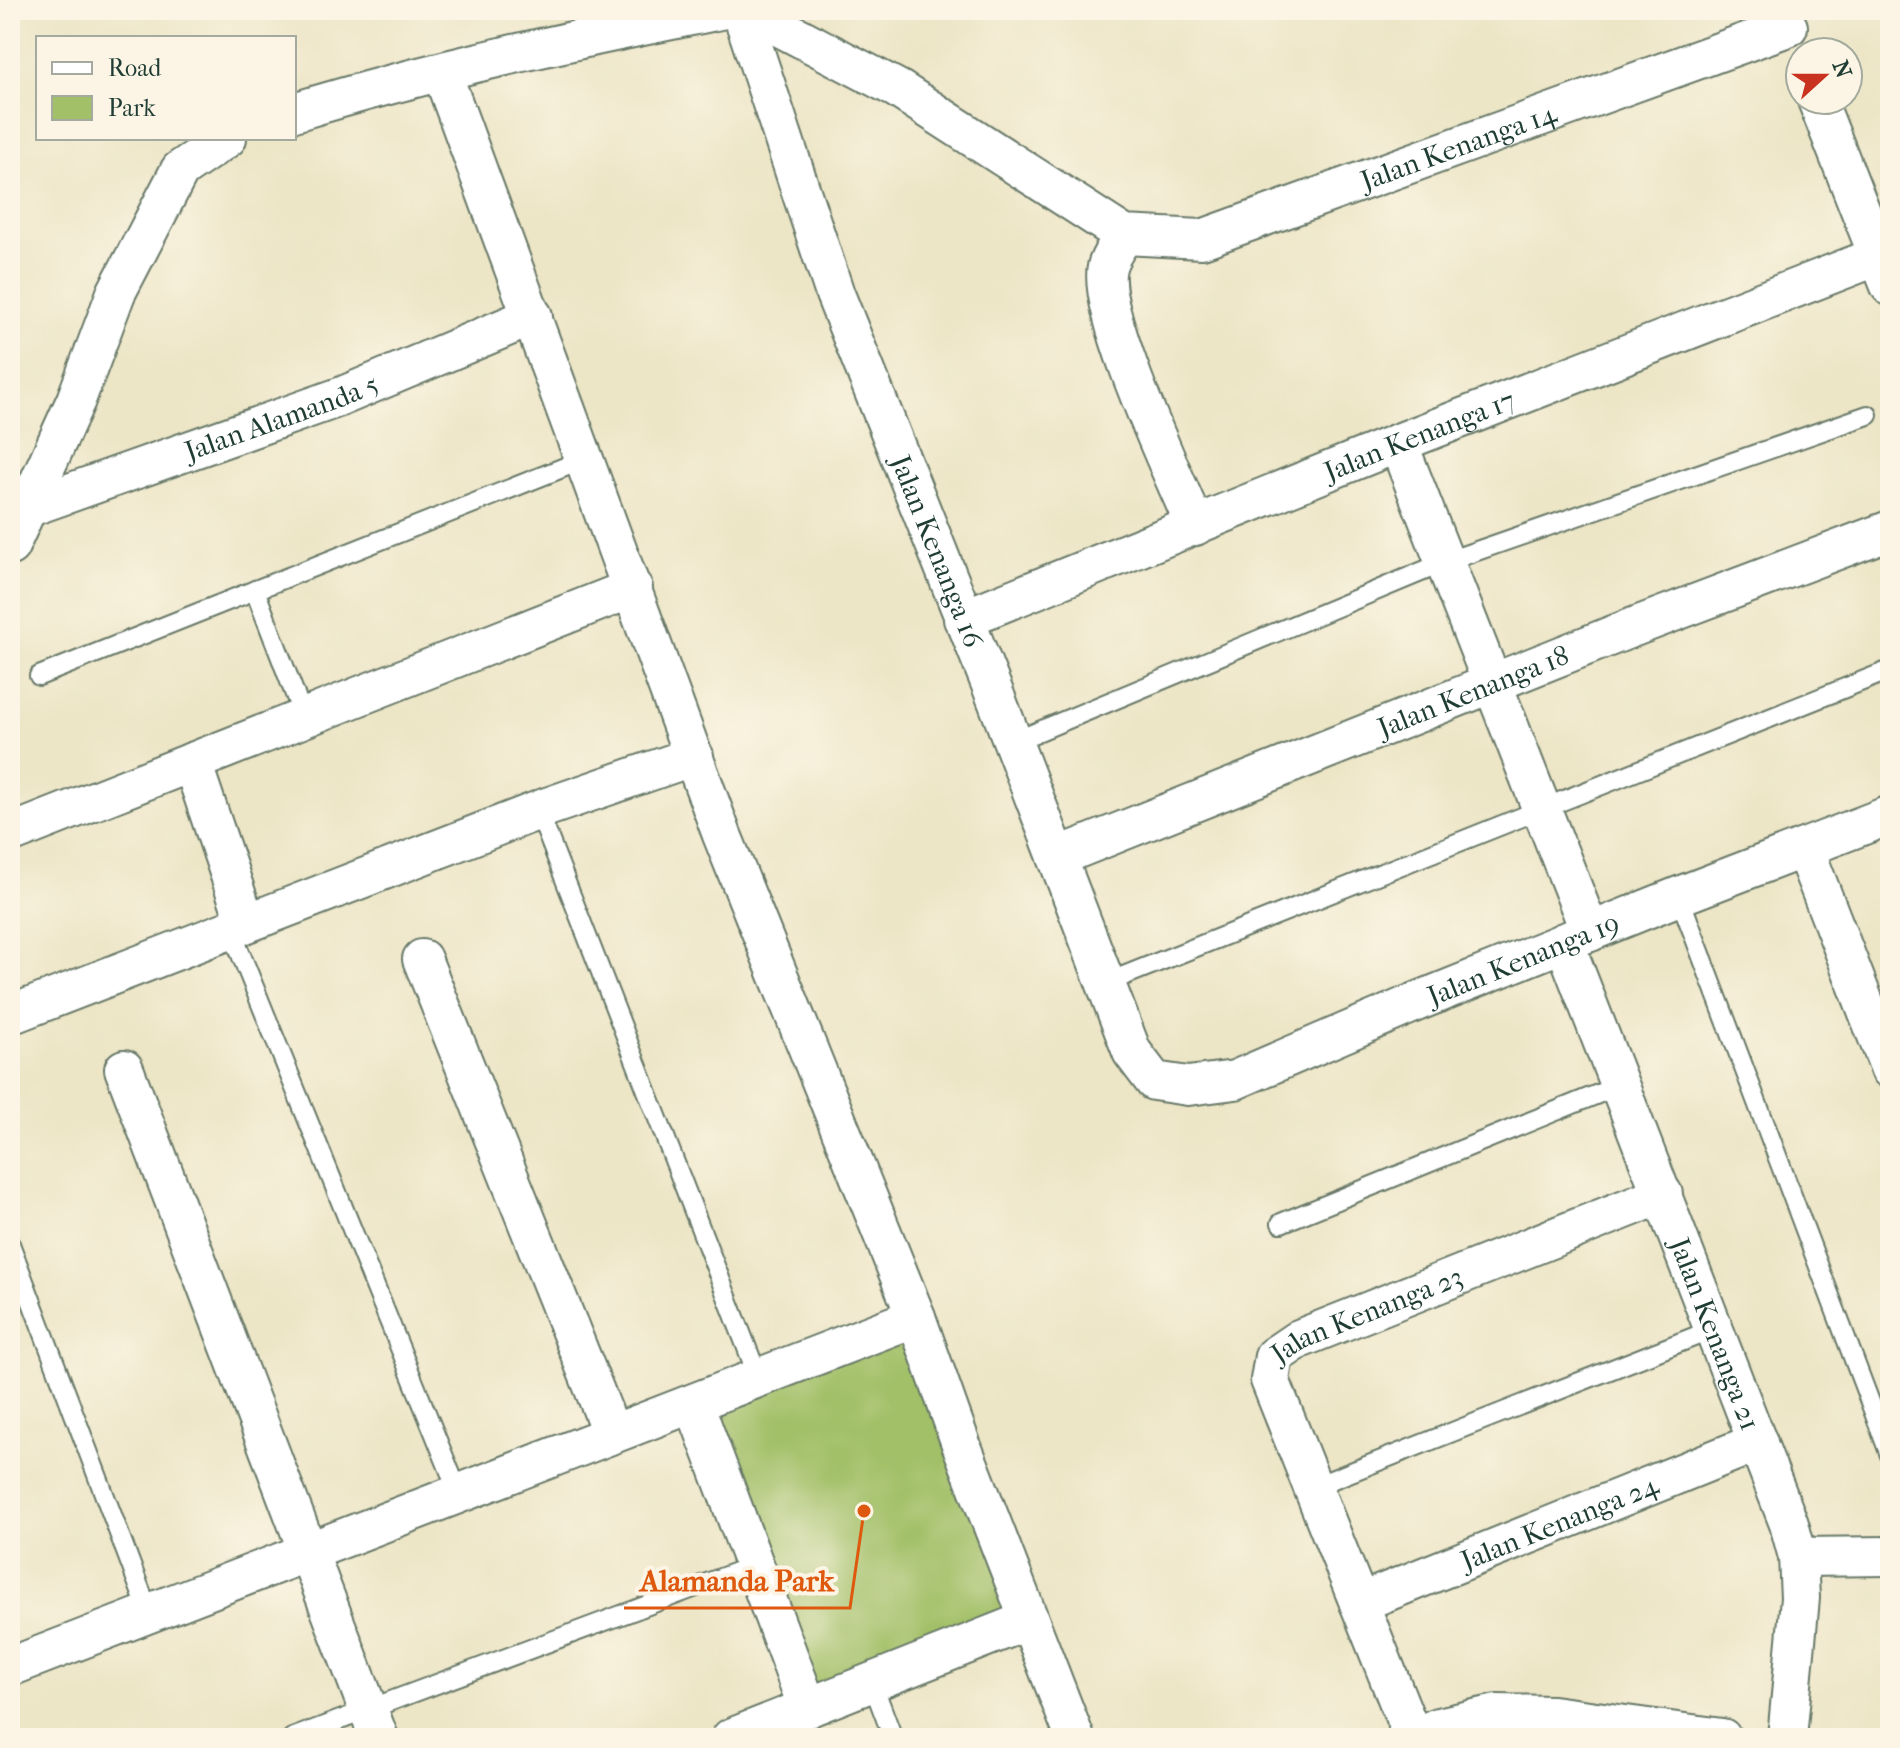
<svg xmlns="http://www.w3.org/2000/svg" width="1900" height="1748" font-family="'IM FELL French Canon',serif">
<rect width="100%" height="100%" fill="#fcf5e5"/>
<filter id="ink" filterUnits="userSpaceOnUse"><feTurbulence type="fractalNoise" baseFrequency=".0125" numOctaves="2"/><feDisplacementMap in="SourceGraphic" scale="16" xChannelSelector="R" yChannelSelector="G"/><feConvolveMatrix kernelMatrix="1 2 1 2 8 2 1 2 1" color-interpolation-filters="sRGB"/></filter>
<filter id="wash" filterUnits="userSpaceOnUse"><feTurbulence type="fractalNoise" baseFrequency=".006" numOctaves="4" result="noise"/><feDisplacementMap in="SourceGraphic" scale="32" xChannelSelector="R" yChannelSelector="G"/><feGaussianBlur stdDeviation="1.8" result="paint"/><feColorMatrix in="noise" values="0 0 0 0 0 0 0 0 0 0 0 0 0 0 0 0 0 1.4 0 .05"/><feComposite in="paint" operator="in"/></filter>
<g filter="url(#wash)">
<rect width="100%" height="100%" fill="#ece5c6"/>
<path fill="#a2c067" stroke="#607e4e" stroke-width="2" d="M915,1318L1029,1620L814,1705L698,1402Z"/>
</g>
<g filter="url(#ink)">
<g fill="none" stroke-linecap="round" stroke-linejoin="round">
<defs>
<g id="lane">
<path d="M255,590L304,718"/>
<path d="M39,676L585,459"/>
<path d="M1013,742L1445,562L1868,415"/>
<path d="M538,810L759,1379"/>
<path d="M1679,896L1890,1455"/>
<path d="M231,930L459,1494"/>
<path d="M1106,983L1890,670"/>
<path d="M1281,1223L1620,1085"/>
<path d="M10,1244L149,1613"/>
<path d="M1313,1487L1714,1329"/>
<path d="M872,1682L893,1738"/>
<path d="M292,1738L755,1565"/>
</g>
<g id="street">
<path id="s1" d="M741,10L835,294L991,685L1132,1052L1154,1081L1188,1086L1235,1080L1416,1002L1679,896L1890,815"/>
<path id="s2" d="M747,10L898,89L1124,235L1202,239L1788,27"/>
<path d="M442,73L722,835L916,1317L961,1444L1075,1738"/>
<path d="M1817,100L1890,286"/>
<path d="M294,112C434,69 578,39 721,10"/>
<path d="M1124,235C1119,244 1109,257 1107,267C1096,312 1175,478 1195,526"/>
<path d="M1398,443L1590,932"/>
<path id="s3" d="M27,508L340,397L533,316"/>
<path d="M10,546L76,400L116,293L180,170L227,138"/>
<path id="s4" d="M963,619L1398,443L1878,256"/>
<path d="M192,762L246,923"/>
<path d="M10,834L633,588"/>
<path d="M1804,848L1890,1069"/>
<path id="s5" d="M1057,857L1626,630L1890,530"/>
<path id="s6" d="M1564,942L1789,1524L1798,1557L1800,1598L1787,1738"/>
<path d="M422,959L612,1434"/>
<path d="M10,1015L547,807L694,756"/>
<path d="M124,1069L379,1738"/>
<path d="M694,1404L808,1708"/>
<path d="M1798,1557L1890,1556"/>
<path id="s7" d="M1359,1603L1758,1442"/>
<path d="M10,1667L916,1317"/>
<path d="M731,1738L1029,1620"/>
<path id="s8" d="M1413,1738L1270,1380L1274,1356L1299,1339L1663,1194"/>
<path d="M1414,1738L1438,1727L1497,1714L1552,1715L1722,1738"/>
</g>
</defs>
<use href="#lane" stroke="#677867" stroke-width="22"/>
<use href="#street" stroke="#677867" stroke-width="42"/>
<use href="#lane" stroke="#fff" stroke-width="18"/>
<use href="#street" stroke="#fff" stroke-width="38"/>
</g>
</g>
<g text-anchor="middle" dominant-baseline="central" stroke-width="8" stroke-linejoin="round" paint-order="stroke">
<g font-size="28" fill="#1f3d34" stroke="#fcf5e5">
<text stroke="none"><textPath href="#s2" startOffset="790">Jalan Kenanga 14</textPath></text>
<text stroke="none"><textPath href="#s3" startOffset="270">Jalan Alamanda 5</textPath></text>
<text stroke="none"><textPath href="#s4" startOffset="492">Jalan Kenanga 17</textPath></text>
<text stroke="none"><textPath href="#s1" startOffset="576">Jalan Kenanga 16</textPath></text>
<text stroke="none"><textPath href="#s5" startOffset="448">Jalan Kenanga 18</textPath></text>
<text stroke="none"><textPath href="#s1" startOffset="1544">Jalan Kenanga 19</textPath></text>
<text stroke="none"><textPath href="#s8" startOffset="512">Jalan Kenanga 23</textPath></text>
<text stroke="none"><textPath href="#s6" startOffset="420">Jalan Kenanga 21</textPath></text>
<text stroke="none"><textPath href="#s7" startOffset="216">Jalan Kenanga 24</textPath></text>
</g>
</g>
<path fill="none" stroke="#de580e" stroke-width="3" d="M864 1511L850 1608H624"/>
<circle fill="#de580e" stroke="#fcf5e5" stroke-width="3" cx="864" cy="1511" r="8"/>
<g font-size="30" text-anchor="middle" font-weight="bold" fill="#de580e" stroke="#fcf5e5" stroke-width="8" stroke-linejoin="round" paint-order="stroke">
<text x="737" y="1591">Alamanda Park</text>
</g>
<rect width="1900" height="1748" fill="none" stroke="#fcf5e5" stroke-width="40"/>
<rect x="36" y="36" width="260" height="104" fill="#fcf5e5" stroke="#a4ab9e" stroke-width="2"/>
<rect x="52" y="62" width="40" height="12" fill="#ffffff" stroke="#a4ab9e" stroke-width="2"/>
<text x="108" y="76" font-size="24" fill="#1f3d34">Road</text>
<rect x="52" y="96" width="40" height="24" fill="#a2c067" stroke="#a4ab9e" stroke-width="2"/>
<text x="108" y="116" font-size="24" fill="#1f3d34">Park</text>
<g transform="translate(1824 76) rotate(69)"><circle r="38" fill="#fcf5e5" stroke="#a4ab9e" stroke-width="2"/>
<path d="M0-6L14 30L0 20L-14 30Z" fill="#c8321e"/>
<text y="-12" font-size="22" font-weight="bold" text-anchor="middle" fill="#1f3d34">N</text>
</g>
</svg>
